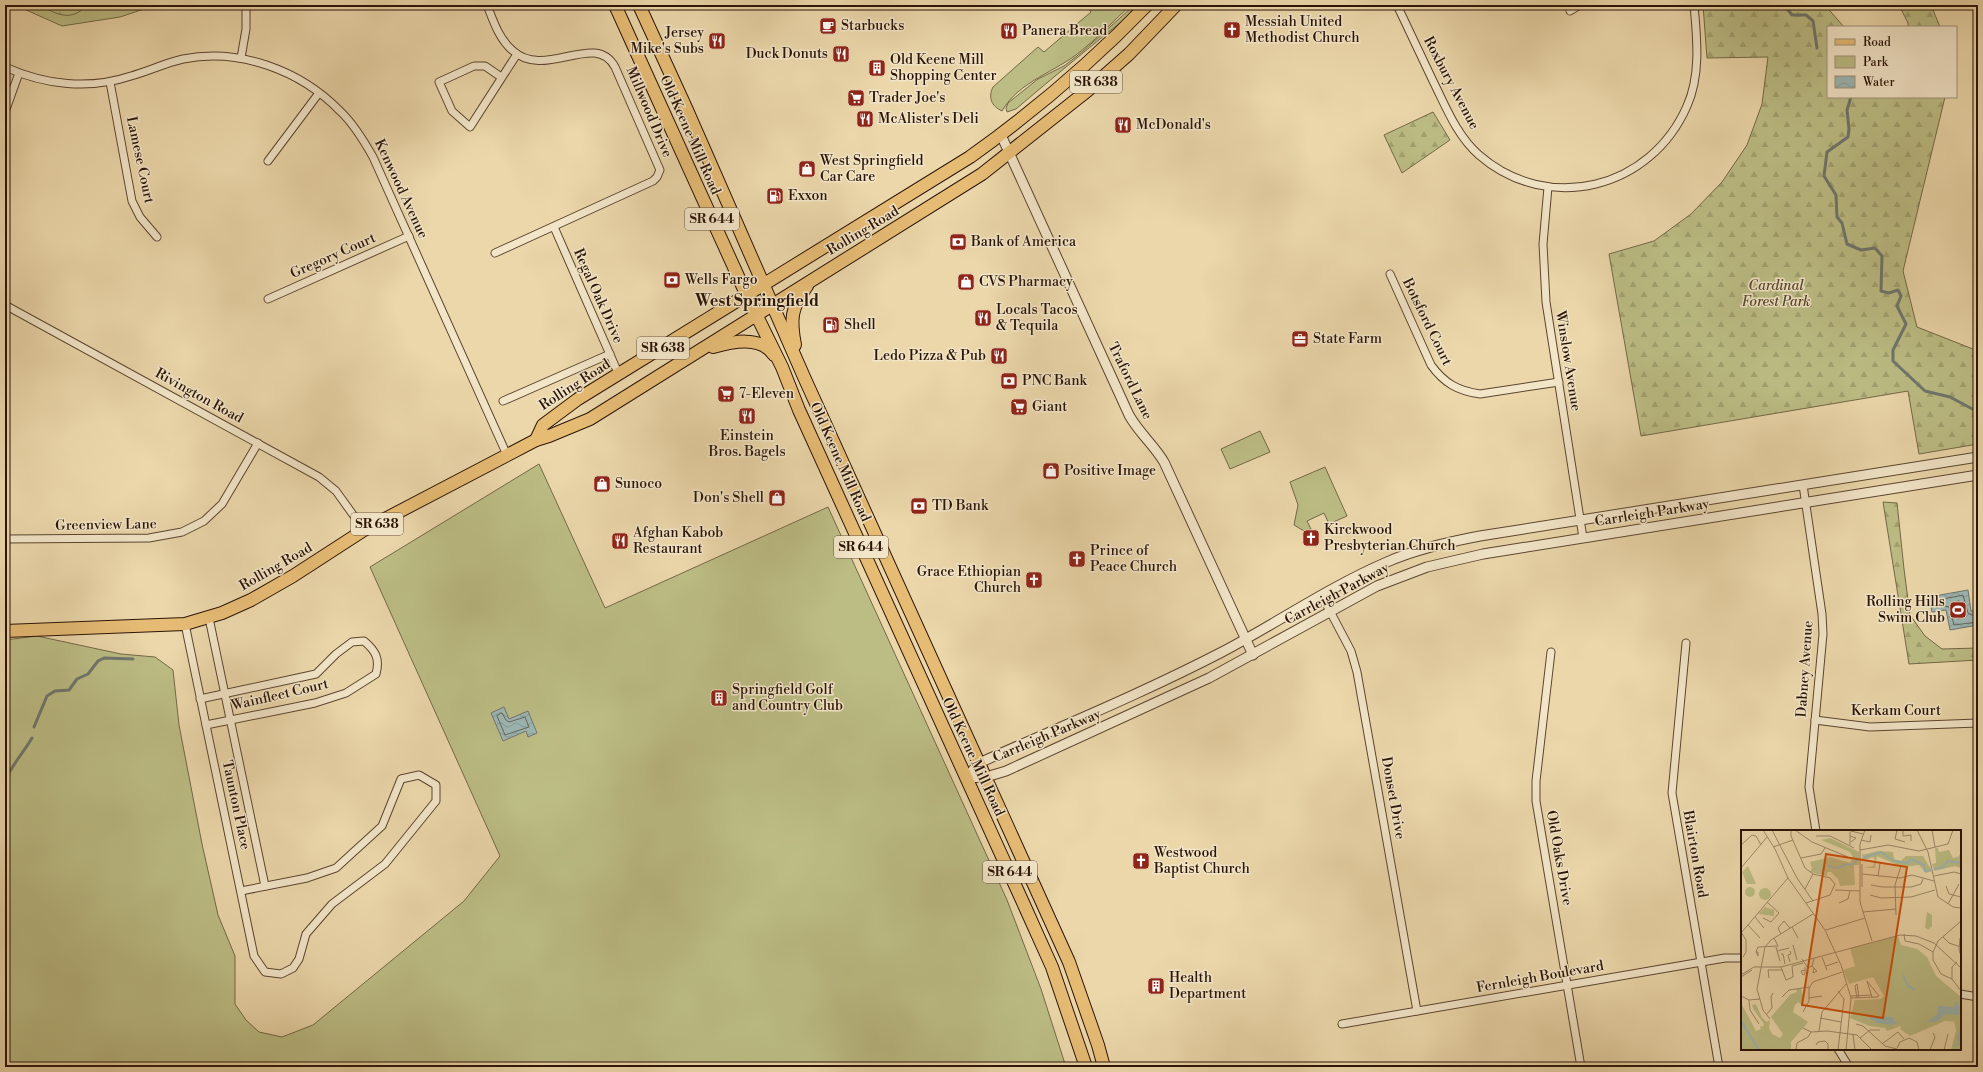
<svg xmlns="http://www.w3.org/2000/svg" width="1983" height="1072" font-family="'Libre Bodoni',serif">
<defs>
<pattern id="forest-firs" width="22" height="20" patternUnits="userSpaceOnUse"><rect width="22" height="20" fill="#bcbd85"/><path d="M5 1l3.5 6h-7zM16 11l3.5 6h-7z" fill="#a2a271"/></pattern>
<pattern id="water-waves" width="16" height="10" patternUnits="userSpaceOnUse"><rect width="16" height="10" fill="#9db7b4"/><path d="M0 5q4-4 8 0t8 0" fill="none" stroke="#879c99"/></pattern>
</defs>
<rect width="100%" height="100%" fill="#ebd7aa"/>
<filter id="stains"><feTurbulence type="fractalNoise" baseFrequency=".005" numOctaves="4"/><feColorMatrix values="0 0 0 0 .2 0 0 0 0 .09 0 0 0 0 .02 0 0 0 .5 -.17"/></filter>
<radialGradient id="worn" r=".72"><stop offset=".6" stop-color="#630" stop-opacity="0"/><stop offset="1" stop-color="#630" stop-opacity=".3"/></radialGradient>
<g fill="#bcbd85" stroke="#746846">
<path d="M15,5H156L120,17L62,26Z"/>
<path d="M1087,5H1091L1094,8L1098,5H1131C1114,20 1099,37 1081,51C1056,72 1019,81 1002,111C991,106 988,97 993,87L1038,47L1044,52L1091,12Z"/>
<path d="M1130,9L1132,10C1125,21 1110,30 1100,39C1072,62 1044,85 1016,109L1007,112L1006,108L1008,103L1038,79L1064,66L1082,52Z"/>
<path d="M1260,431L1270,452L1230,469L1221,449Z"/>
<path d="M539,464L605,608L828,507L1007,900L1041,989L1066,1067H5V640L37,636L121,654L155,657L173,670L179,725L202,844L218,915L235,956V1004L246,1020L259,1032L282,1037L313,1025L464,901L500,856L370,567Z"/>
<path d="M1325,467L1347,516L1329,524L1324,513L1307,521L1311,529L1304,531L1294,525L1298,505L1290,482Z"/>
</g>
<g fill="url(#forest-firs)" stroke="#746846">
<path d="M40,5H87C72,22 57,15 40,5Z"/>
<path d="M1703,5H1825L1844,27H1828V97H1945L1903,271L1917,327L1978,351V444L1919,454L1908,391L1641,436L1609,254L1654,241L1691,214L1722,182L1747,145L1762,104L1768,57L1707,58Z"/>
<path d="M1899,5H1931L1940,27H1908V23Z"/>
<path d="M1433,112L1450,140L1402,173L1384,135Z"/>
<path d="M1883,502L1897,503L1904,569L1910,615L1925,636L1942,649L1978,648V660L1909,664Z"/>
</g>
<g fill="url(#water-waves)" stroke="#6f766e">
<path d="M1968,590L1971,611L1978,610V625L1950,630L1946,610L1932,612L1929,597Z"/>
<path d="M504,707L509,719L528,711L537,733L528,737L526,731L503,741L491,713Z"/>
</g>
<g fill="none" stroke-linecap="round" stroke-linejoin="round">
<g stroke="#64665d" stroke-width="1">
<path d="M1959,601L1964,617L1958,619L1953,604Z"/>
<path d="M1978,614L1971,615L1968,613L1963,595L1934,601L1936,607L1945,606L1949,607L1954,625L1978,622"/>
<path d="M502,713L506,720L509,722L525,717L529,727L505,735L497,716Z"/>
</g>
<g stroke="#6f766e" stroke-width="3">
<path d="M1784,5L1792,15H1806L1813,21L1817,48"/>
<path d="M1851,97L1847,110L1849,129L1848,137L1827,152L1824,176L1836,195L1837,217L1842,223L1847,244L1861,250L1875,248L1882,256L1881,291L1889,293L1898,290L1901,296L1897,306L1906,324L1893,350V361L1925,391L1950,397L1978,412"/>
<path d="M34,727L47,696L55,691L69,690L77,679L88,674L98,661L104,658L133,659"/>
<path d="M5,780C13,764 23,753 32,738"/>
</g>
<defs>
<g id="minor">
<path d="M487,5C493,20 499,39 512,50C545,81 595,30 615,67L660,170L657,177L653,181L495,253"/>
<path d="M1397,5C1409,30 1421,56 1433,81C1446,107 1457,136 1479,155C1548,215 1651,189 1687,106C1701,75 1697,38 1694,5"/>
<path d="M1570,11L1580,5"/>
<path d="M241,58L246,29V5"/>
<path d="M5,67C45,85 89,90 131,76C149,71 165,63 183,59C240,48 300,70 340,111C354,124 364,141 373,157L507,455"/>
<path d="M501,77L485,66H474L439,82L452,111L470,127L517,54"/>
<path d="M110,82L132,201L140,217L157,237"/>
<path d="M5,112L19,73"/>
<path d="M268,161L319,93"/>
<path d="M1548,187L1543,244L1546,302L1583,538"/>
<path d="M554,227L619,375"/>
<path d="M1390,274L1431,365C1444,383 1458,391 1480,394L1559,382"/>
<path d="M268,299L409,236"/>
<path d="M5,305L319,477L336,491L364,530"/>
<path d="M503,401L610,354"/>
<path d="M1803,485L1822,614L1823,634L1809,787L1816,831"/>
<path d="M5,539L149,538L182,532L204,521L222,504L258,443"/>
<path d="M1322,596L1351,651L1357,672L1417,1011"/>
<path d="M209,618L265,886"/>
<path d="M185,624L254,956L265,972L281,974L293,968L299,959L306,934L332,904L385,864L436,801V785L419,775L401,779L382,826L336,868L307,878L241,891"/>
<path d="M1686,643L1672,793L1719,1067"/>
<path d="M1551,652L1536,781V801L1581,1067"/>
<path d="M200,699L316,674L336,654L352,642L364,641C376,651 380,659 376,674L346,693L315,703L206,725"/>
<path d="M1815,720L1870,727L1978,723"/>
<path d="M1960,994L1978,997"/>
<path d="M1342,1024L1725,958H1742"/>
<path d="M1838,1049L1849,1067"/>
</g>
<g id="tertiary">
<path d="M1001,135L1129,415C1139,433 1154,445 1164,462L1253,655"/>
<path d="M966,778L979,763C1060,727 1143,693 1222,652C1277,623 1329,587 1387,562C1416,549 1448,542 1480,536L1978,457"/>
<path d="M966,778L986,777L1006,771L1209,678L1377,586L1427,567L1483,554L1978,475"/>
</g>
<g id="primary">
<path d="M615,5L747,296L782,367L799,410L1025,907L1052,967L1086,1067"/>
<path d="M639,5L687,110L804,377L1069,962L1098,1045L1104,1067"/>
<path d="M795,345C790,319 791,308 807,286"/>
<path d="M713,347C731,342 761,335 774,355"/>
<path d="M536,440L543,425L578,399L970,157C1033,112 1093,61 1147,5"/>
<path d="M5,631L185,624L222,613L251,600L293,576L364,530L536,440L549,436L590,419L982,174L1087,91L1129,54L1176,5"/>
</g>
</defs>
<use href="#minor" stroke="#5b452f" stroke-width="9"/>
<use href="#tertiary" stroke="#5b452f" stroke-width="11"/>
<use href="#primary" stroke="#2b1406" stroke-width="14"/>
<use href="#minor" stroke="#f2e5c8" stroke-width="7"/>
<use href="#tertiary" stroke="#f2e5c8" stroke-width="9"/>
<use href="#primary" stroke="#e6bc75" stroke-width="12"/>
</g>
<defs>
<symbol id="cafe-square" viewBox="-11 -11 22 22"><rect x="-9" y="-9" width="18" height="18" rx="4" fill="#8f2418" stroke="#f2e5c8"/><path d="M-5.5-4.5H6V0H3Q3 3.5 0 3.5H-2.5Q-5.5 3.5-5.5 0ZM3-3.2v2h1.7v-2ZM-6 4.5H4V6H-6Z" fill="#fff"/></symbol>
<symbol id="church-square" viewBox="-11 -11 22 22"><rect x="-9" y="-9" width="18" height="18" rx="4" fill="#8f2418" stroke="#f2e5c8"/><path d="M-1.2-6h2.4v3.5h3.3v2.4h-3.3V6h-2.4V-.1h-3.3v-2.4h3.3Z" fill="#fff"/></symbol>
<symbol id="restaurant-square" viewBox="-11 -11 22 22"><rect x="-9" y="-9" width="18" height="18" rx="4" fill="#8f2418" stroke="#f2e5c8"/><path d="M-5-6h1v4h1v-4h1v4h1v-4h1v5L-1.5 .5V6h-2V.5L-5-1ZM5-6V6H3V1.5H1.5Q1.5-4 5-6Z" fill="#fff"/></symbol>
<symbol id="building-square" viewBox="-11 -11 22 22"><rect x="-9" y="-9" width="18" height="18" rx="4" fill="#8f2418" stroke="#f2e5c8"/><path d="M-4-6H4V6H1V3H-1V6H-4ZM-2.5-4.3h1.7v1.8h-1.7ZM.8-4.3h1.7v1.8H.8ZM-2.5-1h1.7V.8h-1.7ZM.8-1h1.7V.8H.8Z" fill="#fff"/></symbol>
<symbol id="supermarket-square" viewBox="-11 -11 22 22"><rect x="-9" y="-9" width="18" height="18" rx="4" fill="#8f2418" stroke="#f2e5c8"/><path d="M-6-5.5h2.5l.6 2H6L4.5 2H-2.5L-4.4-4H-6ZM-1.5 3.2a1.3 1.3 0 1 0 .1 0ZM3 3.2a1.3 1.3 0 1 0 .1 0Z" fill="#fff"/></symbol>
<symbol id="shop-square" viewBox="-11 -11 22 22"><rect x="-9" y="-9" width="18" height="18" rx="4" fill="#8f2418" stroke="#f2e5c8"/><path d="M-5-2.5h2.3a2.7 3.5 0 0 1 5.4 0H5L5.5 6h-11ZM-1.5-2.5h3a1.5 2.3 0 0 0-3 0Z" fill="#fff"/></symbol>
<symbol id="fuel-square" viewBox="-11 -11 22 22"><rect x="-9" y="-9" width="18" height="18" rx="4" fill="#8f2418" stroke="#f2e5c8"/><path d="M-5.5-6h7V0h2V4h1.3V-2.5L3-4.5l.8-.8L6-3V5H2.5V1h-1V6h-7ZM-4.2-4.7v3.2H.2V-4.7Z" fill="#fff"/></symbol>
<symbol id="bank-square" viewBox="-11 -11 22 22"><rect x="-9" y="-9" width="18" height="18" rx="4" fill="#8f2418" stroke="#f2e5c8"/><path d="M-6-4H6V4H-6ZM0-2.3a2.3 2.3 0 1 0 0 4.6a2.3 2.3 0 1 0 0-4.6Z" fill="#fff"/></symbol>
<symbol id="office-square" viewBox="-11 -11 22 22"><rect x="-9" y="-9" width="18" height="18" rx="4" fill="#8f2418" stroke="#f2e5c8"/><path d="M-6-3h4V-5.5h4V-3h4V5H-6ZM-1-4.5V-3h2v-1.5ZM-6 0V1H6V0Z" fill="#fff"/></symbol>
<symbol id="stadium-square" viewBox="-11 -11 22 22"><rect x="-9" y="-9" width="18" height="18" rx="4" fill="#8f2418" stroke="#f2e5c8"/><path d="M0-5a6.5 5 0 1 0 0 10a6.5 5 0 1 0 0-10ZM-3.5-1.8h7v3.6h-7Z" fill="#fff"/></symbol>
</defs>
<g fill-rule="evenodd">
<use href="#cafe-square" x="818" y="16" width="20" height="20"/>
<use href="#church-square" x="1222" y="20" width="20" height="20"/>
<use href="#restaurant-square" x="999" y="21" width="20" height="20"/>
<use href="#restaurant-square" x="707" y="31" width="20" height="20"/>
<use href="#restaurant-square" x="831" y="44" width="20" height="20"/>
<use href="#building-square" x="867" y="58" width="20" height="20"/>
<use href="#supermarket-square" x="846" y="88" width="20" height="20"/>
<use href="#restaurant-square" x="855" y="109" width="20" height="20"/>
<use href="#restaurant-square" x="1113" y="115" width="20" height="20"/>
<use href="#shop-square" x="797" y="159" width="20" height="20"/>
<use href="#fuel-square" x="765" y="186" width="20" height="20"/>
<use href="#bank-square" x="948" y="232" width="20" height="20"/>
<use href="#bank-square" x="662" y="270" width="20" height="20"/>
<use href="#shop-square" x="956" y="272" width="20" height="20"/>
<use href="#restaurant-square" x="973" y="308" width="20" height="20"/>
<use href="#fuel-square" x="821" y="315" width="20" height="20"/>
<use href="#office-square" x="1290" y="329" width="20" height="20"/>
<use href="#restaurant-square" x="989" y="346" width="20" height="20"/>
<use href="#bank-square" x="999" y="371" width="20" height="20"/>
<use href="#supermarket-square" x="716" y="384" width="20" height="20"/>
<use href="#supermarket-square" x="1009" y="397" width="20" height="20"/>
<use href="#restaurant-square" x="737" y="406" width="20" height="20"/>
<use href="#shop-square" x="1041" y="461" width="20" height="20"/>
<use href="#shop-square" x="592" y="474" width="20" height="20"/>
<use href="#shop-square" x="767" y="488" width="20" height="20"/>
<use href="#bank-square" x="909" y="496" width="20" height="20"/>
<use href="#church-square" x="1301" y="528" width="20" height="20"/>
<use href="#restaurant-square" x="610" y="531" width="20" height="20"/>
<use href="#church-square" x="1067" y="549" width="20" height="20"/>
<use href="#church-square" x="1024" y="570" width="20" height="20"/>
<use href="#stadium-square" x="1948" y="600" width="20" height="20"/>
<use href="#building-square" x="709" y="688" width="20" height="20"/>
<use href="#church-square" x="1131" y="851" width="20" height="20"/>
<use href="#building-square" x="1146" y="976" width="20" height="20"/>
</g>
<g text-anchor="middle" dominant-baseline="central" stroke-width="3" stroke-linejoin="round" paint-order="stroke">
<g fill="#f2e5c8" stroke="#675340" stroke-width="1">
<rect x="1070" y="71" width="52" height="22" rx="3"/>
<rect x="685" y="208" width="54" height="22" rx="3"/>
<rect x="637" y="337" width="52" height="22" rx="3"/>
<rect x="351" y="513" width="52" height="22" rx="3"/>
<rect x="834" y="536" width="54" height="22" rx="3"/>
<rect x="983" y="861" width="54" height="22" rx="3"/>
</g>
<g font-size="13" font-weight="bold" fill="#2b1406">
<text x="1096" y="82">SR 638</text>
<text x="712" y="219">SR 644</text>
<text x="663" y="348">SR 638</text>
<text x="377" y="524">SR 638</text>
<text x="861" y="547">SR 644</text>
<text x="1010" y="872">SR 644</text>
</g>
<g font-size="14" fill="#2b1406" stroke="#f2e5c8" text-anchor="start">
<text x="1245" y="22">Messiah United<tspan x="1245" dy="16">Methodist Church</tspan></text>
<text x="841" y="26">Starbucks</text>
<text x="1022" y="31">Panera Bread</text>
<text x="704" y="33" text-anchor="end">Jersey<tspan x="704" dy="16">Mike's Subs</tspan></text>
<text x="828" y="54" text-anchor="end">Duck Donuts</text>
<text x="890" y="60">Old Keene Mill<tspan x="890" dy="16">Shopping Center</tspan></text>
<text x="869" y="98">Trader Joe's</text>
<text x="878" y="119">McAlister's Deli</text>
<text x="1136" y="125">McDonald's</text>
<text x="820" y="161">West Springfield<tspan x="820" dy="16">Car Care</tspan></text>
<text x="788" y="196">Exxon</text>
<text x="971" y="242">Bank of America</text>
<text x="685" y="280">Wells Fargo</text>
<text x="979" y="282">CVS Pharmacy</text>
<text x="996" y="310">Locals Tacos<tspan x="996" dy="16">&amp; Tequila</tspan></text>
<text x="844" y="325">Shell</text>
<text x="1313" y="339">State Farm</text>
<text x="986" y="356" text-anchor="end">Ledo Pizza &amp; Pub</text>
<text x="1022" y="381">PNC Bank</text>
<text x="739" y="394">7-Eleven</text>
<text x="1032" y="407">Giant</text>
<text x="747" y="436" text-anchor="middle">Einstein<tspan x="747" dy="16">Bros. Bagels</tspan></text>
<text x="1064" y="471">Positive Image</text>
<text x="615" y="484">Sunoco</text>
<text x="764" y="498" text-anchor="end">Don's Shell</text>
<text x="932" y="506">TD Bank</text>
<text x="1324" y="530">Kirckwood<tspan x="1324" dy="16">Presbyterian Church</tspan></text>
<text x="633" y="533">Afghan Kabob<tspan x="633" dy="16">Restaurant</tspan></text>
<text x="1090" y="551">Prince of<tspan x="1090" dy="16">Peace Church</tspan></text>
<text x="1021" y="572" text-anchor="end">Grace Ethiopian<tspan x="1021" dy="16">Church</tspan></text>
<text x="1945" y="602" text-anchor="end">Rolling Hills<tspan x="1945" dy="16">Swim Club</tspan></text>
<text x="732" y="690">Springfield Golf<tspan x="732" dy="16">and Country Club</tspan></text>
<text x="1154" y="853">Westwood<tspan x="1154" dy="16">Baptist Church</tspan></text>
<text x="1169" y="978">Health<tspan x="1169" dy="16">Department</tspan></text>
</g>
<g font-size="14" fill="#2b1406" stroke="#f2e5c8">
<text transform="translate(1451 83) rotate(62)">Roxbury Avenue</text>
<text transform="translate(649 112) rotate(67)">Millwood Drive</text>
<text transform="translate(690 135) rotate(66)">Old Keene Mill Road</text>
<text transform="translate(140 160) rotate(78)">Lamese Court</text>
<text transform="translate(401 189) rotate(65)">Kenwood Avenue</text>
<text transform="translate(863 231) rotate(-31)">Rolling Road</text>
<text transform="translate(333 256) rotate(-24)">Gregory Court</text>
<text transform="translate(598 296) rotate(66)">Regal Oak Drive</text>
<text transform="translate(1427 322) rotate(64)">Botsford Court</text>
<text transform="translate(1568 361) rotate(81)">Winslow Avenue</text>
<text transform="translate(1130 381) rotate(64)">Traford Lane</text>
<text transform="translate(575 385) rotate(-33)">Rolling Road</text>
<text transform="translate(199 396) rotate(29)">Rivington Road</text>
<text transform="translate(840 462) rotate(66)">Old Keene Mill Road</text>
<text transform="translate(1652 513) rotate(-9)">Carrleigh Parkway</text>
<text transform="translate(106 525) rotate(-1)">Greenview Lane</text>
<text transform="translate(276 567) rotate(-30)">Rolling Road</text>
<text transform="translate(1337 594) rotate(-28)">Carrleigh Parkway</text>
<text transform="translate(1805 669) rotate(-86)">Dabney Avenue</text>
<text transform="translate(280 695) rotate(-13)">Wainfleet Court</text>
<text x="1896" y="711">Kerkam Court</text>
<text transform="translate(1047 736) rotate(-23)">Carrleigh Parkway</text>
<text transform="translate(973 757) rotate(65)">Old Keene Mill Road</text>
<text transform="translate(1393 798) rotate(80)">Donset Drive</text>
<text transform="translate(236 805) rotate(78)">Taunton Place</text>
<text transform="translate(1695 854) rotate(80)">Blairton Road</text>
<text transform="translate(1559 858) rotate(80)">Old Oaks Drive</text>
<text transform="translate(1540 977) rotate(-10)">Fernleigh Boulevard</text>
</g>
<g font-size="14" font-style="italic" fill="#56472c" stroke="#f2e5c8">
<text x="1776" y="286">Cardinal<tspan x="1776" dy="16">Forest Park</tspan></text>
</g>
<g font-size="16" font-weight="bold" fill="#2b1406" stroke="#f2e5c8">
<text x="757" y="301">West Springfield</text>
</g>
</g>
<g transform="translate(1741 830)">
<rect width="220" height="220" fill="#ebd7aa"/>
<path d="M7,36L15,54H6L1,42ZM4 62a5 5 0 1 1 10 0a5 5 0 1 1-10 0ZM18 64a6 6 0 1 1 12 0a6 6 0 1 1-12 0ZM186,82L191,85V96L187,100L184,97ZM157,106L160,115L176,119L186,127L195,146L220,167V192L204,191L169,206L159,199L160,196L146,201L144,198L129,196L109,188L114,170L140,169L143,166L132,147L108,154L102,140L114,136L109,118Z" fill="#bcbd85"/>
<path d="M89,8L118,22V35H113L114,55L99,56L97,49L90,42H86V46L69,42L71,38L69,32L89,27L109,33L112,27L109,22L80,10ZM194,18H197L198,22L208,20L212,28L217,27L220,23V38L214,36L193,41L191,34L195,33ZM137,21L152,22L153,29L160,31L165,26H182L191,41L185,43L178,35L161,37L136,26L134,38H122L132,36L134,30L132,27L122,31L121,25ZM24,77L33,80V86L17,84ZM150,151L171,156L173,164L151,157ZM60,158L63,170L60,174L57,172L54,175L52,182L67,192L50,212V220H0V173L15,201L20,199L19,196L22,197L23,194L13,180L11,175L15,174L21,188L26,192L29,190L28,198L31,204L39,208L42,204L30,187L49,165L56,162L55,159ZM213,190L220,192V220H210L215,201Z" fill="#bcbd85"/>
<path d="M215,171L220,179L217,185L205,184L196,192H185L197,184V176L213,177ZM126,186L152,187L154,192H157L152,195L135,193Z" fill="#9db7b4"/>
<path fill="none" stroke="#9db7b4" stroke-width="2" d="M122,28L140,22L153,31L167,33L170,29L183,35L184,41L190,40M87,36L96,38L106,34L111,35L118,28M193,39L202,37L207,31L220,33M162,145L167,156L174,160M0,191L18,220M214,216L219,213L217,208L220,197"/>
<path fill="none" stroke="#9e8968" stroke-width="1" d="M22,0L34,19L47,48L84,100L100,135L110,168L105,220M31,0L56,48L72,71M50,0V6L64,38L72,44L89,48L94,54L89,65L65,73M54,0L71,12L107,27M89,0H102M106,0L122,4M124,0L119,14V72L131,111M156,0L154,9L164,12M162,0V6L170,5V11M176,0L187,22L197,67L212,77L220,78M191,0L194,17M75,6H89L113,18M109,6L115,8L110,12M120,10L129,12L130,5M0,15L11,5L15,6L20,15M109,15V2M32,17L52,10M119,20L147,15L178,21L207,14L212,0M60,28L80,24L84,18M121,34V57M0,38L26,7M121,44L159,48L171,45L193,51M137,46L139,33M193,46L213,42L220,44M130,55L141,57H170L180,54L182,49M205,56L208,64L220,67M64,59L72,44M94,60L119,61M129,65L140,68L170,67L194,60M98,73L107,69L109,61M207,74L218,54M122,82L155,79M155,85L154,55L160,36M14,87L23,98M22,88L30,92L38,83L26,72M7,95L19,108M51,97L57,108M85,100L124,88M0,102L5,110V122L2,127M0,103L47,48M40,104L37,98L43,91L49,98M163,104L164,111L178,114L192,122M202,107L208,113L220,117M219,108L218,120L220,126M52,115L56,130M35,117L39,131M36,121L48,118M15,122L17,126V122H15L17,117L37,116L33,108M40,124H42L44,134M81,127L86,140M61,129L67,138L71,136L73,129M49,132L47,125L50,124L49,121M216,132L211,137V149L220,161M71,136L76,141L72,143L73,138M85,136L97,132M40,137L45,150L52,147L51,136L62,133M64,140L60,141L62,145L64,144V137M0,145L13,137H40L159,105L175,106L193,113L220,138M0,147L11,140M28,148L27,140H41M211,149L200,144L192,130V122L197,111L220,91M0,166L8,170L19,169M110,166L131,165M41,167L48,160L68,157M68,168L81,166M110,168L136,167L138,166L126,151L131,167M116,168L114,156L116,154L118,168M8,170L9,180L18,194M62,182L68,171V158L72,152L101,142M25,185L31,178L30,167L32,163M79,188L100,192M29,189L22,180L16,159L24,117L30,110L72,84M115,194L122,196L144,216L156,219M62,198L70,202L86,201L116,205L131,220M78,201L81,182L105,154M112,205L114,220M119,208L129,200H139M141,214L157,202L163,209M75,215L77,212L84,211L87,214V220M156,218L159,212L168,208L176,212L178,220M55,220L56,213L67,207L70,202M97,220L103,169L97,161M189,220L194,207L192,203M203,220L207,204"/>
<path fill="#cc4f0b" fill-opacity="0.15" stroke="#cc4f0b" stroke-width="2" d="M85,24L166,37L142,188L61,175Z"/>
<rect width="220" height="220" fill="none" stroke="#2b1406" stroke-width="2"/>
</g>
<rect width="1983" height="1072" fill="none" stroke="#ebd7aa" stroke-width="20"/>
<rect x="6" y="6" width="1971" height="1060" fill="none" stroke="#2b1406" stroke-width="2"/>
<rect x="10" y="10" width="1963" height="1052" fill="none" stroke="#2b1406"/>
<rect x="1827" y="26" width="130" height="72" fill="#f2e5c8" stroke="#a2917a"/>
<rect x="1835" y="39" width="20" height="6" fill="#e6bc75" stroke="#a2917a"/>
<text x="1863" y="46" font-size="12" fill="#2b1406">Road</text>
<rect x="1835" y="56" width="20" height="12" fill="#bcbd85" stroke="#a2917a"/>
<text x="1863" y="66" font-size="12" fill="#2b1406">Park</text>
<rect x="1835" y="76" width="20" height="12" fill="url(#water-waves)" stroke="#a2917a"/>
<text x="1863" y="86" font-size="12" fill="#2b1406">Water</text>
<rect width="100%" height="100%" filter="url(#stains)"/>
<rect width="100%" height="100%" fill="url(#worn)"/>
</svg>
